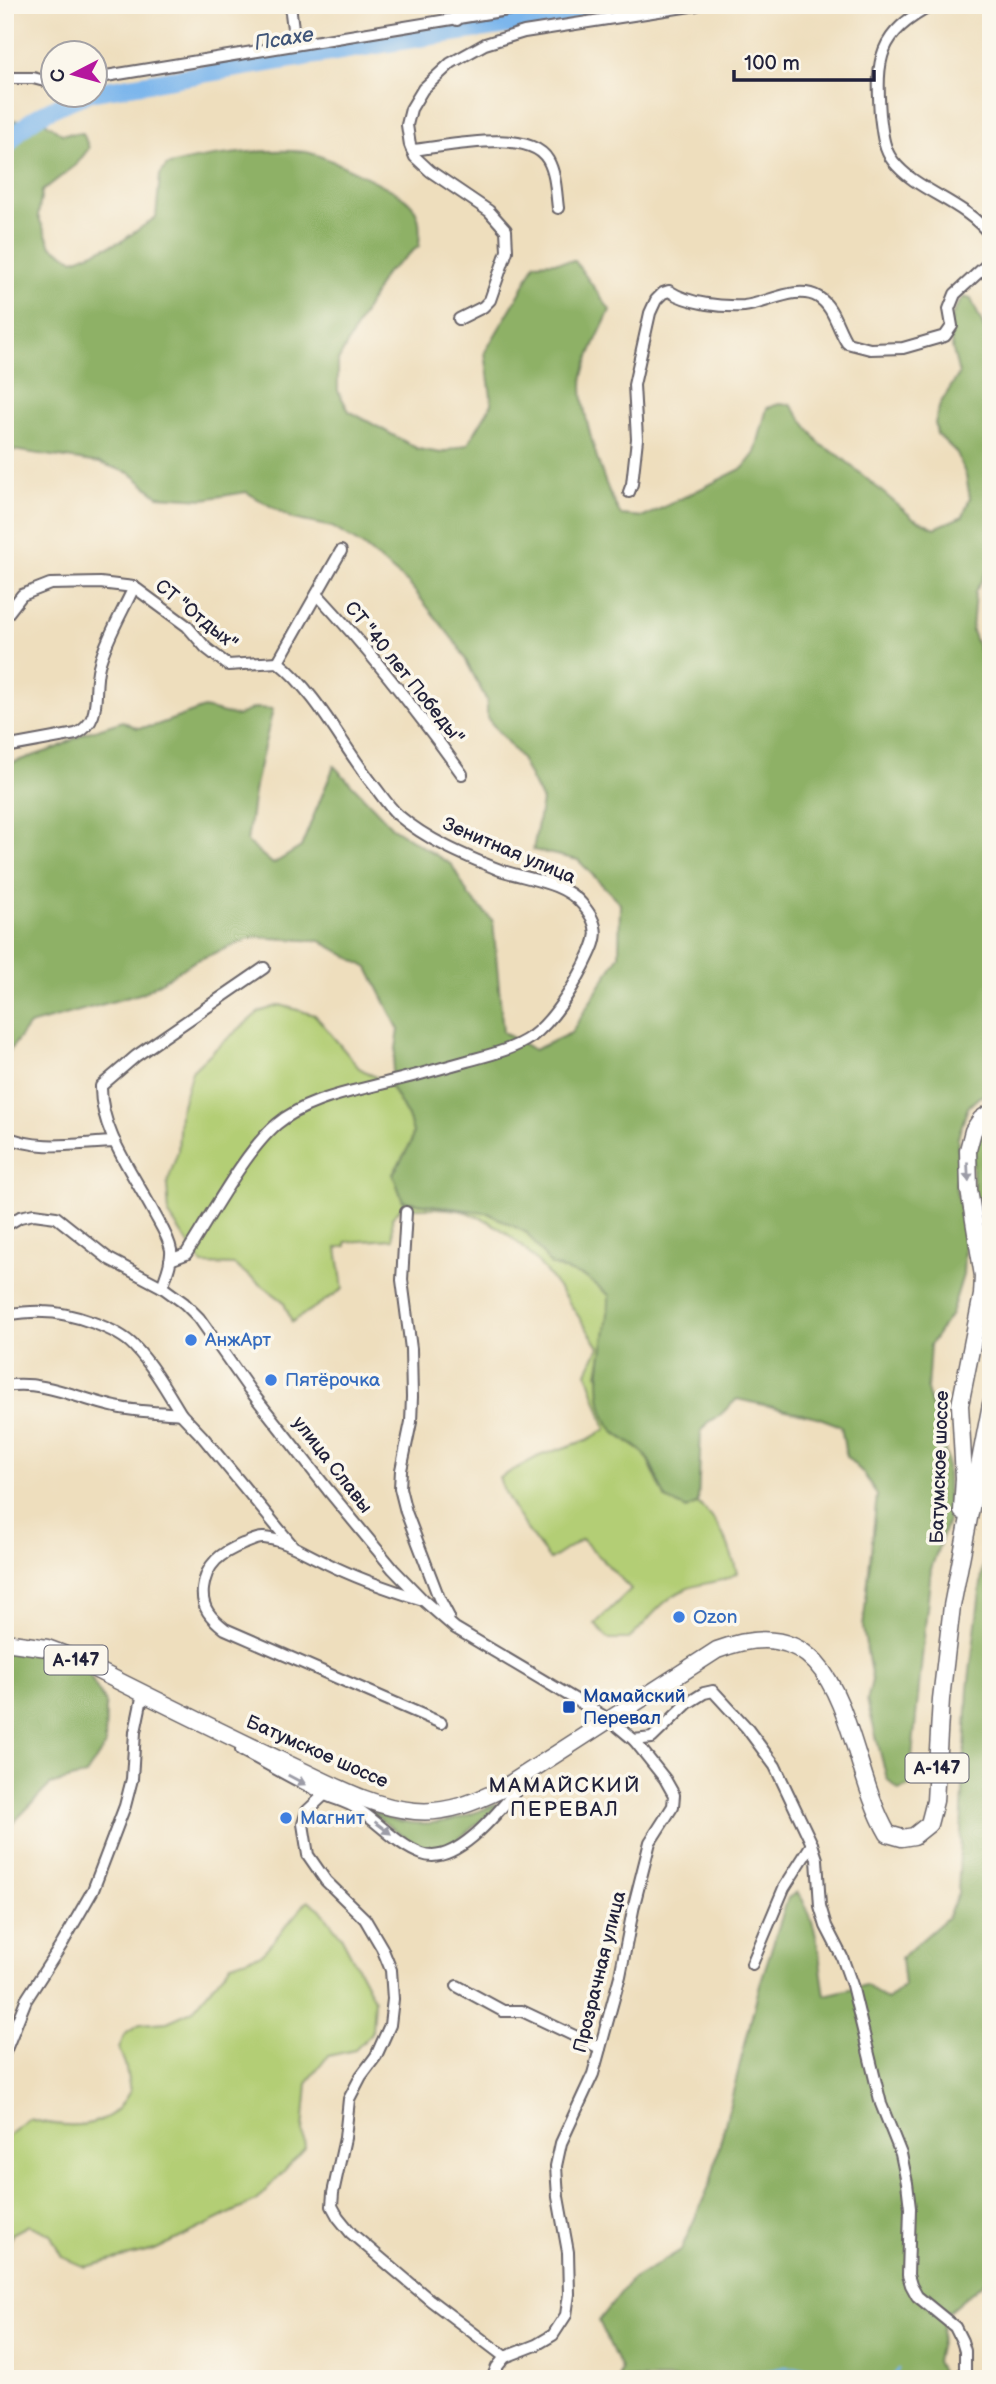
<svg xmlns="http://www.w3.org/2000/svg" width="996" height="2384" font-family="'Balsamiq Sans',sans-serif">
<rect width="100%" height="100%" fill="#fbf7ec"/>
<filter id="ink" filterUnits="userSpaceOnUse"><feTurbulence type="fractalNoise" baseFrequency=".0143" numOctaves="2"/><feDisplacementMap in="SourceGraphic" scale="14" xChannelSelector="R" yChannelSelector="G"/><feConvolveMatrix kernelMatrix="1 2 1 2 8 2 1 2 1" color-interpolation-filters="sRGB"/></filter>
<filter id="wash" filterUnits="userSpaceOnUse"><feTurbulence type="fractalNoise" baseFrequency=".00686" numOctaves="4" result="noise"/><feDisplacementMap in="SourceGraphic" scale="28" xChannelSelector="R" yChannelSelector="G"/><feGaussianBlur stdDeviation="1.57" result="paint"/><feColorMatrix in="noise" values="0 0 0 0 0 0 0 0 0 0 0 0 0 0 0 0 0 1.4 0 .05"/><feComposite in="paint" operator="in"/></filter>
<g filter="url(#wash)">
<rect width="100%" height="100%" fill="#eedebd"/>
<g fill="#b3ce74" stroke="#6a7858" stroke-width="2">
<path d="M280,1005L315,1015L359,1068L390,1085L409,1119L413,1132L411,1143L393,1174L403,1201L488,1213L527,1233L551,1265L585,1277L609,1295V1317L598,1374L615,1433L645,1454L666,1499L687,1509L698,1503C720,1522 730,1546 737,1573C719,1585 702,1581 684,1590C661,1600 647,1623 629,1639H608L595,1624L631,1589L582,1539L550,1560C530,1535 510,1508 499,1478L539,1456L587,1440L606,1429L587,1372L599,1347C566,1298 523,1226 462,1211C444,1207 421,1209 402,1207L392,1218L393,1239L346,1242V1246L337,1248L343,1289L292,1322L283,1301L234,1265L202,1264L169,1215L167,1184L178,1151L180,1112L192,1071L213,1051L259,1012Z"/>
<path d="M308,1900L320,1909L341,1936L374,1999L372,2033L355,2050L328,2056L307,2083L303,2131L305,2148L256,2201L155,2250L85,2267L62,2257L50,2234L29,2225L12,2234L5,2259V2141L7,2137L29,2119C56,2126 94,2131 117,2110C122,2105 126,2097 130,2091L125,2064L119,2049L125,2033L140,2024L167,2022L192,2011L231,1964L262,1954Z"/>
</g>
<g fill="#8eb166" stroke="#586a50" stroke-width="2">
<path d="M5,120L45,122L62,134L83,133L89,148L76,165L42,191L38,216L51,246L74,260L122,241L156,217L160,175L166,166C203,155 267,148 306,152C321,154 397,190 408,201C422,214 420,230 419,246L385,274L338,361V391L349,411L418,449L441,453L468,444L492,404L485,352L520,293L535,263L575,261L610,310C601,331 588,354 583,376C577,405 605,490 621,515L644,517L743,468L755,453L767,408L779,404L791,405L821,445L840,456L913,518L935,528L963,516L970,498L966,476L957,453L937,434L935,423L940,404L959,374C952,343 940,323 964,297L971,299L987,334L991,351V564L975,592L972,631L991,681V1093L979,1097L968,1107L958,1137L956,1189L965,1230L963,1275L951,1314L930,1345L927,1390L947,1458L948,1520L931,1569L909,1786L899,1790L887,1779L867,1701L872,1680L863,1628L877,1495L864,1474L846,1456L841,1426L817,1417L737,1399L718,1417L708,1422L701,1431L698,1503L687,1509L666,1499C659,1486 654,1466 645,1455C635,1442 616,1439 608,1423C587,1382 610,1338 609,1295L585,1277L551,1265L527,1233L488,1213L403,1201L393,1174L411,1143L413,1132L409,1119L390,1085L399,1030L368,968L320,941L254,937L195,961L143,993L29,1025L5,1057V765L57,748L85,733L123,721L137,728L154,726L204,708L237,716L254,708L273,709L255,785L247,842L273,864L301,847L334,766L394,829L452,865L469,896L493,921L503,1032L534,1050L571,1033L619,955L620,903L578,860L533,850L542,801L520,757L487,718V701L459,647L409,584L363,546L332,527L293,519L246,492L204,499L158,496L130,473L100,463L5,449Z"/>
<path d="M991,1119V1183L988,1186L991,1272C985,1231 953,1151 991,1119Z"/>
<path d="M991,1503V2276L946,2314L936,2361L944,2379H619L621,2369L599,2321L630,2281L681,2250L710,2184L760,1984L788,1898L797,1892C819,1918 819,1963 825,1995L866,1985L887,2000L904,1985L901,1958L948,1917L958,1893L968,1688Z"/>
<path d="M5,1649L37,1652L88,1673L106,1704L105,1746L86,1775L50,1785L13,1823L5,1835Z"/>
<path d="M496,1804L497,1807C481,1819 457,1844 439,1850C423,1855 378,1817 364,1807C411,1833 449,1825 496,1804Z"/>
</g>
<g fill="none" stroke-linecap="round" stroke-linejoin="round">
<g stroke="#7bb6ec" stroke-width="2.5">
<path d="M730,2379L786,2367L828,2370L834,2379"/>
<path d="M892,2379L898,2369"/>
</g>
<g stroke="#7bb6ec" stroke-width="18">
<path d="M94,92L419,38L646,5"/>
<path d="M5,149C24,118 54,107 87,94"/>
</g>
</g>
</g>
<g filter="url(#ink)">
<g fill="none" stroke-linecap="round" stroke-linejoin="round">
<defs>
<g id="minor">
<path d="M290,5L295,44"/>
<path d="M453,5L457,20"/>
<path d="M933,5C878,33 876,59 880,115C882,130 883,149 893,161C917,192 963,200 991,236"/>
<path d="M5,78H33L52,83"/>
<path d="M94,78L538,5"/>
<path d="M412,150C445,147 529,127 548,160C556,174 556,193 558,208"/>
<path d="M459,319L483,307L490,300L507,251L506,230L489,211L430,171L415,157L410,145L407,125L411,109L423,89L451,63L485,44L524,32L697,5"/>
<path d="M629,492L632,484L637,439L634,385L650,313L656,300L663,293L669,291C689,304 721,307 744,306C766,304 797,284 818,297C834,307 837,328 847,343L870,349L903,348L945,336L952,326L949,309L955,294L991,261"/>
<path d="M317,594C370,651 417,711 462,774"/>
<path d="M5,617L22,595L50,584L100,583L134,587L187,626L206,648L228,665L278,662"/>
<path d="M278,662L341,551"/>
<path d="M5,747L76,734C104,720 92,692 99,666C106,639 122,613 134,587"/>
<path d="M5,1136C39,1152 79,1143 115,1142"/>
<path d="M406,1212L402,1280L411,1349L412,1397L411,1422L401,1470L400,1488L406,1512L439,1598L449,1617"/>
<path d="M5,1226L20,1217L34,1214L56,1217L109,1259L162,1287L184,1303L199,1318L249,1389L328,1490L393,1569L423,1600L455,1628L610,1720L634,1740L665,1779L674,1795L673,1806L650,1842L634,1905L620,1976L593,2074L561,2143L556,2166L558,2197L568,2252L569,2294L566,2315L553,2335L536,2345L505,2357L497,2367L492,2379"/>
<path d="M170,1260L186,1254C210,1217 245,1151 277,1124C301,1104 335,1095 365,1088C399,1080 433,1071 467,1061C489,1055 512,1050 531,1037C554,1020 571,991 584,966C597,940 603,928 582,904C564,882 526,879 500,870C465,856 427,840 398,815C389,807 382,796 375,787C342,746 319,695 278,662"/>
<path d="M162,1287C166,1275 172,1263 171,1250C169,1238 161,1226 155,1215C135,1176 100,1132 101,1086L136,1056L264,968"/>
<path d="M5,1315C18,1313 31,1311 43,1312C69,1312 117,1328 134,1346C153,1366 167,1391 181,1414"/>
<path d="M5,1386C45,1380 78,1399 116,1407C137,1412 160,1412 181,1414L202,1436L292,1545"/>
<path d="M420,1599C387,1589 354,1577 324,1562C304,1553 286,1540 264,1538C257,1537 250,1542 243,1544C221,1553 206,1563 203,1589C201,1608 211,1618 225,1629L441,1723"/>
<path d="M634,1740L652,1738L688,1703L704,1693L713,1691L746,1727L775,1766L812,1844L817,1859L820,1906L826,1926L842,1957L852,1985L881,2104L901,2154L907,2183L910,2208L908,2275L911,2285L917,2296L955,2327L962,2341L965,2351V2379"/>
<path d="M241,1750C268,1764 294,1780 322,1793C333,1799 345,1801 356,1808C379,1822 397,1845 422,1854C458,1868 506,1802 526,1779"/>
<path d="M324,1795L307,1811L303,1824L308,1855L326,1881L365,1919L382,1948L391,1970L393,1999L390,2025L376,2056L361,2076L349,2099L345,2138L333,2193L332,2206L338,2217L351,2233L430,2300L505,2357"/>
<path d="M752,1964L784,1888L812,1844"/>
<path d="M457,1986L503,2011H522L600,2048"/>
<path d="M5,2052L26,2000L62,1944L93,1890L125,1806L132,1779L135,1732L143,1693"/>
</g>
<g id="highway">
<path d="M962,1511L964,1478L960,1405L982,1295L983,1276L969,1190L968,1150L973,1131L981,1119L991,1112"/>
<path d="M5,1642L47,1648L71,1657C142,1693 214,1729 286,1763C328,1782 369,1807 415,1811C447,1814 475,1802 502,1789L717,1650C851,1599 842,1756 888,1834L902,1838L914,1836L929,1824L935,1801L941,1699L952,1606L991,1404"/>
</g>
</defs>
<use href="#minor" stroke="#696468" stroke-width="14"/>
<use href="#highway" stroke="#696468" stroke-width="19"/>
<use href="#minor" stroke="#fff" stroke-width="10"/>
<use href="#highway" stroke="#fff" stroke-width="16"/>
</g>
<defs><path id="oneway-solid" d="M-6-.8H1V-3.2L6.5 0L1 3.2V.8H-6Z" transform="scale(1.75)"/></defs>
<g fill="#9c9ca7">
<use href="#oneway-solid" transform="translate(968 1172) rotate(87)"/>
<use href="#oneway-solid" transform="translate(297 1780) rotate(28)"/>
<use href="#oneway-solid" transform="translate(383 1828) rotate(37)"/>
</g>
</g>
<g fill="#3f7fe0" stroke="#fbf7ec" stroke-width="2.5">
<circle cx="191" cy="1340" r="7"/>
<circle cx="271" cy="1380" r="7"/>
<circle cx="679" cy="1617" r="7"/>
<circle cx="286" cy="1818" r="7"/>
</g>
<rect fill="#1a4fb4" stroke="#fbf7ec" stroke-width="2.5" x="562" y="1700" width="14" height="14" rx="3.5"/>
<g text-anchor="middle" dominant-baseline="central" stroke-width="7" stroke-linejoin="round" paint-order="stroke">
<g fill="#fbf7ec" stroke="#636270" stroke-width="2">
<rect x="44.5" y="1645.5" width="63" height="29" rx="5"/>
<rect x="905.5" y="1753.5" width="63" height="29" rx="5"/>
</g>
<g font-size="18" font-weight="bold" fill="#22223b">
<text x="76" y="1660">А-147</text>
<text x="937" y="1768">А-147</text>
</g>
<g font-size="19" fill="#22223b" stroke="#fbf7ec">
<text transform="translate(196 615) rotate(39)">СТ "Отдых"</text>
<text transform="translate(404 673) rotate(51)">СТ "40 лет Победы"</text>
<text transform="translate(509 851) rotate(23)">Зенитная улица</text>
<text transform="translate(332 1465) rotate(52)">улица Славы</text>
<text transform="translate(940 1467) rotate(-88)">Батумское шоссе</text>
<text transform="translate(317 1752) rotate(24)">Батумское шоссе</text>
<text transform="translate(600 1972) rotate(-76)">Прозрачная улица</text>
</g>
<g font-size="19" fill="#366cbe" stroke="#fbf7ec" text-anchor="start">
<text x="205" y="1340">АнжАрт</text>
<text x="285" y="1380">Пятёрочка</text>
<text x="693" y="1617">Ozon</text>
<text x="300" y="1818">Магнит</text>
</g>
<g font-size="19" fill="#164399" stroke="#fbf7ec" text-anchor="start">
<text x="583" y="1696">Мамайский<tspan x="583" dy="22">Перевал</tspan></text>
</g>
<g font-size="21" font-style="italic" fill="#415679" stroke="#fbf7ec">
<text transform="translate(284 39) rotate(-9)">Псахе</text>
</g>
<g font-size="21" letter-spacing="2" fill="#22223b" stroke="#fbf7ec">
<text x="565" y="1785">МАМАЙСКИЙ<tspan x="565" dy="24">ПЕРЕВАЛ</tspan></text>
</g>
</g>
<rect width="996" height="2384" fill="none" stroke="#fbf7ec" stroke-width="28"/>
<g transform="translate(74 74) rotate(264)"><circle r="33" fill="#fbf7ec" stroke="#a4a2a5" stroke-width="2"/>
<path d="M0-5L12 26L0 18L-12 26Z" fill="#b5179e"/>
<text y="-10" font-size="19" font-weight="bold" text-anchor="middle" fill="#22223b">С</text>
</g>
<path d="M734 70v10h140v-10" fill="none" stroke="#22223b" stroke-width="3.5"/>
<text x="744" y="70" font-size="21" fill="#22223b" stroke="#fbf7ec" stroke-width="5" paint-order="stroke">100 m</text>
</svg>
